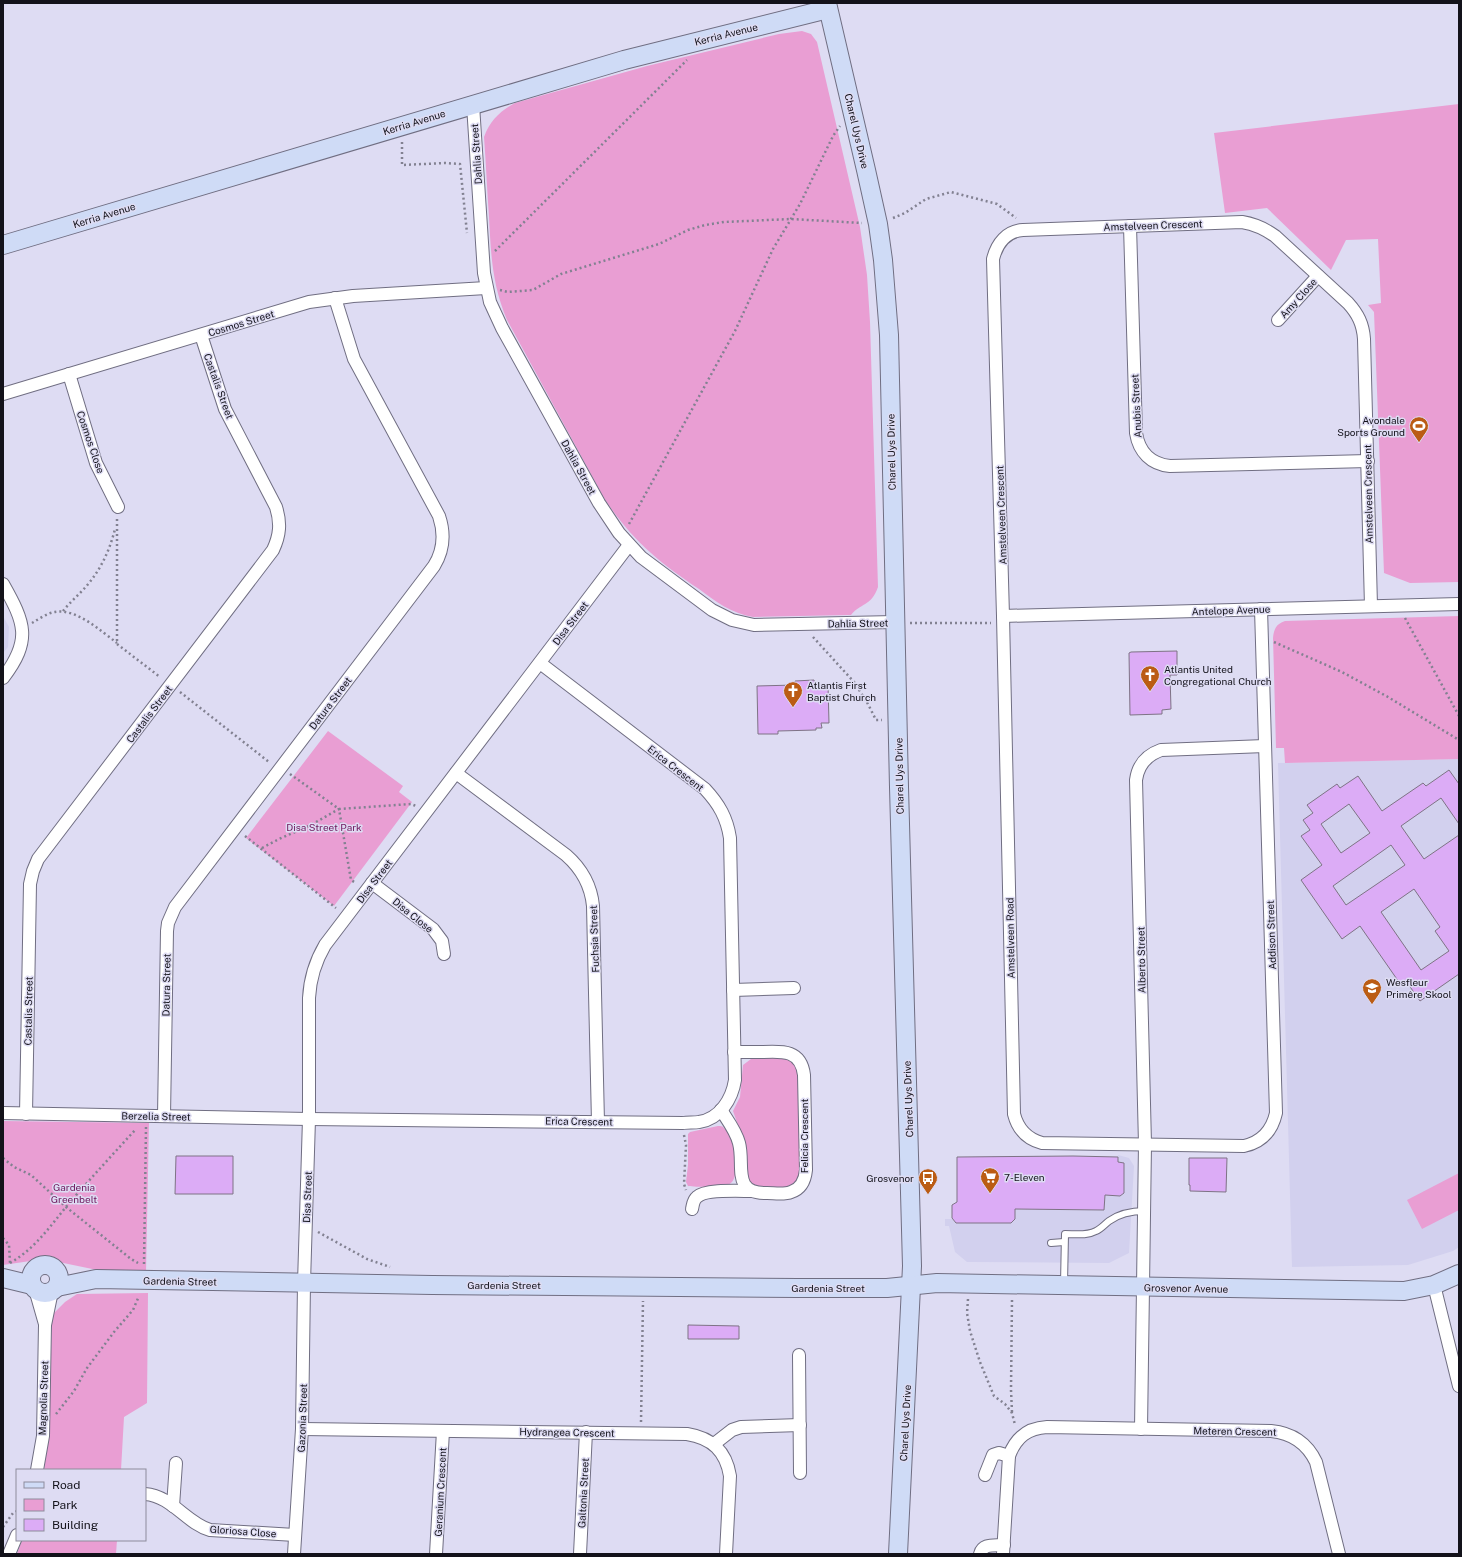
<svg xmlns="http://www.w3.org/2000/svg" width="1462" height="1557" font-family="'Public Sans',sans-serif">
<rect width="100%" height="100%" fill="#dedcf3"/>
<g fill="#d2d0ee">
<path d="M3,616L9,627L8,647L3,653Z"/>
<path d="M1459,759V1247L1453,1251L1408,1265L1292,1267L1278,763Z"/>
<path d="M1118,1155L1129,1158L1134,1166L1129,1253L1109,1263L970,1262H967L955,1252L949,1226H945V1219H952L956,1223H1011L1015,1219V1209L1101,1210L1104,1207L1105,1195L1120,1196L1124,1193V1163L1118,1162Z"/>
</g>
<g fill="#e99ed3">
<path d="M802,31L811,34L817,42L860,227L867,275L870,322L878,587C871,607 860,603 851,615L753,617C731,613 716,602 699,589C658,562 631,539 604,498L507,320C492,284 491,255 489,217C487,190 486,163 484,137C490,121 500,111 515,103L647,66L779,34Z"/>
<path d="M1459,104V582L1410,583L1384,573L1374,312L1368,305L1381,303L1378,239L1346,240L1331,270L1267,208L1225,213L1214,133Z"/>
<path d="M1459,616V759L1285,763L1284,748H1276L1273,638C1274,629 1276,624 1285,621Z"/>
<path d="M328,731L403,786L399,792L412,802L334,906L246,838Z"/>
<path d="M755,1057H785L794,1062L798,1072L801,1172L800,1176L795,1184L787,1188L759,1187L753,1185L746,1177L745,1145L733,1111L740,1097L743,1065L751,1059Z"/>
<path d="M3,1121L149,1123L146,1272L102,1271L44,1259L3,1265Z"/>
<path d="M718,1126C720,1126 723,1126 724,1128C735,1135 741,1175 731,1183C724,1189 697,1187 688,1186L686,1182L688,1165V1134L690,1132Z"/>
<path d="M1459,1173V1210L1422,1229L1407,1200Z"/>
<path d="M148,1293L147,1403L124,1417L121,1470H44L49,1430L52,1315L65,1302L77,1294Z"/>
<path d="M22,1540H117L116,1554H17Z"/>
</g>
<g fill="#dcacf6" stroke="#7e7385" fill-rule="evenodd">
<path d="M1177,651V675H1170L1171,709L1162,710V714L1130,715L1129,653L1131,652Z"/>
<path d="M814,680L815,685H828L829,723H821L822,728H816V730L778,731V734H758L757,686L795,685V681Z"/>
<path d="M1449,770L1459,784V824L1441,798L1401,826L1424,859L1459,835V974L1420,1001L1406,981L1401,985L1360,926L1342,939L1301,880L1322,865L1301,836L1310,830L1303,820L1313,813L1307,805L1337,784L1340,788L1358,776L1382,811L1423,783L1426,786ZM1349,804L1370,833L1341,853L1321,824ZM1391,845L1405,865L1346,905L1333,886ZM1414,889L1440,927L1435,931L1449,951L1421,970L1381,912Z"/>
<path d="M176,1156H233V1194H175Z"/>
<path d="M1073,1156L1118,1157V1162L1124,1163V1193L1120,1196L1105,1195L1104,1210L1015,1209V1219L1011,1223H956L952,1218V1205L957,1202V1157Z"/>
<path d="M1189,1158H1227L1226,1192L1190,1191V1185H1189Z"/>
<path d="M688,1325L739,1326V1339H688Z"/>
</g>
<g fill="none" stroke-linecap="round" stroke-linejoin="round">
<defs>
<g id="lane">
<path d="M1051,1243L1064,1242"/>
<path d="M1064,1284L1065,1234C1075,1234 1087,1236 1096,1231C1101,1229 1105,1224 1109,1221C1120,1213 1131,1211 1145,1211"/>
</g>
<g id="street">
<path d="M473,105L484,273L490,302L502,328L599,503L619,533L641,557L712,610L732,620L754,625L895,622"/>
<path d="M1130,226L1136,433C1139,452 1151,464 1170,466L1368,461"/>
<path d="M1278,320L1318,276"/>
<path d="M69,374L96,463L118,507"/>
<path d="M3,394L309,302L353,296L486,288"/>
<path d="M3,584C25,623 32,640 3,678"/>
<path d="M1261,609L1276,1113C1272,1131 1262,1142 1244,1146L1042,1143C1027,1139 1018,1130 1014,1114L1003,616L993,259C997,243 1007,231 1023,230L1242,222C1254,224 1264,228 1275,236L1348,303C1358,314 1363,324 1364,339L1371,606"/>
<path d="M1003,616L1459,604"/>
<path d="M456,773L566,855C582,869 591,885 593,906L598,1122"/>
<path d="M372,883L433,929L442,941L444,954"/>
<path d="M733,990L794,988"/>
<path d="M721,1110C728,1121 736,1131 739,1143C745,1165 731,1194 767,1193C774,1193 784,1195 791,1192C801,1189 805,1180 806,1170L804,1075C801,1050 783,1051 763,1052C753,1052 744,1052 734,1052"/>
<path d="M3,1113L309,1119L683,1123C688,1122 694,1123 699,1122C720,1119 732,1099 735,1080L730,838C727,818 719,804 705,789L540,663"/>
<path d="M26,1114L30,884L33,871L38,859L273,550C280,535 281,523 276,507L225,409L201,335"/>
<path d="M164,1116L167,931L168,923L175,907L434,566C444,550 445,534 439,516L354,359L335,298"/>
<path d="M692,1209C693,1205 693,1200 697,1197C705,1189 739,1191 751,1191"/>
<path d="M1434,1285L1459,1386"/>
<path d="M35,1289L45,1324"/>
<path d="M799,1355L800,1473"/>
<path d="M302,1429L687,1434C712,1438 726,1451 730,1476L726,1554"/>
<path d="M1141,1429L1145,1144L1136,780C1138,765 1147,755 1161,750L1265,746"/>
<path d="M714,1444L732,1430L741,1427L800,1425"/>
<path d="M37,1470L43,1436L45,1325L52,1291"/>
<path d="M985,1475L993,1455L999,1453L1009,1456"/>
<path d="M145,1494C172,1496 186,1523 210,1530L295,1535"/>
<path d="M173,1506L176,1463"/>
<path d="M9,1554L17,1535"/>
<path d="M294,1554L302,1429L304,1283L309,1119V998C310,978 315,962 325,945L629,545"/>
<path d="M436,1554L443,1431"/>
<path d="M580,1554L586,1432"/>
<path d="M980,1554C983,1543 994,1546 1004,1545"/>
<path d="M1003,1554L1009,1456C1016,1437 1028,1428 1047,1427L1271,1431C1292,1433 1307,1443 1316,1462L1339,1554"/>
</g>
<g id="secondary">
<path d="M827,3L866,170L878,224L883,260L889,335L899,787L912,1266L898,1554"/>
<path d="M3,245L624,60L828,9"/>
<circle cx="45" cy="1279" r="14"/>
<path d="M3,1278L32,1285"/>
<path d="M57,1287L96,1279L432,1285L798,1288H887L937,1283L1404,1291L1434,1285L1459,1274"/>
</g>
</defs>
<use href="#lane" stroke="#706e82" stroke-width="8"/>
<use href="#street" stroke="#706e82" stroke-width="14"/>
<use href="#secondary" stroke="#706e82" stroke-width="20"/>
<g stroke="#828191" stroke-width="2.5" stroke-dasharray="2 3" stroke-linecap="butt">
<path d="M402,142V165L445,163L460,164L467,233"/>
<path d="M893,218L905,213L926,199L951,192L997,204L1016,218"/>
<path d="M495,251L687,60"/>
<path d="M500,290L508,292L533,290L561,274L659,244L688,230L705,225L724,222L791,219L862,223"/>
<path d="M117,519V644L160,677"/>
<path d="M629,524L735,331L773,249L800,204L833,136L840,126"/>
<path d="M63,611C71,601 81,593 89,583C102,567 110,549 115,529"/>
<path d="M1405,618L1459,716"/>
<path d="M32,623C39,619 47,613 55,612C76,608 101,631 117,643"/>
<path d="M910,623H991"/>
<path d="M813,637L854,682L868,704L876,720H882"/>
<path d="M1274,642L1342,672L1388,697L1459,740"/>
<path d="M180,692L269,762"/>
<path d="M290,774L339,809L411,804L416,806"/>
<path d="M245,836L336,908"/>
<path d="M262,848L279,839L309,826L339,809L351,880L356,883"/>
<path d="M684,1135L686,1145L684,1184L686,1190"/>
<path d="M3,1158L14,1167L31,1175L66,1207L131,1259L138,1263"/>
<path d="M318,1232L367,1259L390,1267"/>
<path d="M3,1238L9,1245L10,1263"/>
<path d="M10,1263C36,1248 51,1225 70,1202C92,1177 114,1153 136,1129"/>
<path d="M144,1264L146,1127"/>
<path d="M968,1299L967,1313L970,1331L980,1362L994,1396L1005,1404L1012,1413L1015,1425"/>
<path d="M1012,1412L1011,1390L1012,1300"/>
<path d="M56,1414L74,1391L87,1368L114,1332L133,1310L139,1296"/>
<path d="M641,1422L643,1301"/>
<path d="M3,1527L13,1513L17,1511"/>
</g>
<use href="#lane" stroke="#fff" stroke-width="6"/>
<use href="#street" stroke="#fff" stroke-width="12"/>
<use href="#secondary" stroke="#cfdbf6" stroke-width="18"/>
</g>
<defs>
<symbol id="stadium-pin" viewBox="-11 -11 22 30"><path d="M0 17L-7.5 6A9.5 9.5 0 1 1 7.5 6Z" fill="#bb5c14" stroke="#dedcf3"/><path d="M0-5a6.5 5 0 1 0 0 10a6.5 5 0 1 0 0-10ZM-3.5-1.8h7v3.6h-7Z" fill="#fff"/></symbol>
<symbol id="church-pin" viewBox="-11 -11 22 30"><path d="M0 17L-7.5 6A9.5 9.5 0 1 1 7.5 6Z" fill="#bb5c14" stroke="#dedcf3"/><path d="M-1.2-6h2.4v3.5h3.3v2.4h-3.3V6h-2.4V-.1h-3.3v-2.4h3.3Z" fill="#fff"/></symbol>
<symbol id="school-pin" viewBox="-11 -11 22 30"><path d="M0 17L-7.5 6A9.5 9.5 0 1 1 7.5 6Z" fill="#bb5c14" stroke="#dedcf3"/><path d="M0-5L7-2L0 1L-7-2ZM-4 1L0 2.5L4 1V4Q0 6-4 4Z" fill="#fff"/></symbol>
<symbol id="supermarket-pin" viewBox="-11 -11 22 30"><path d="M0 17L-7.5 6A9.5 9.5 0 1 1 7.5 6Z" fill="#bb5c14" stroke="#dedcf3"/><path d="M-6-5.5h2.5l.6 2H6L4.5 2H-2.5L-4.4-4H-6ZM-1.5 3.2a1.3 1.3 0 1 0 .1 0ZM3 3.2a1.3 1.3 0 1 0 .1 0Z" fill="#fff"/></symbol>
<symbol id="bus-pin" viewBox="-11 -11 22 30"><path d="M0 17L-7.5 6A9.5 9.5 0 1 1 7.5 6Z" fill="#bb5c14" stroke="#dedcf3"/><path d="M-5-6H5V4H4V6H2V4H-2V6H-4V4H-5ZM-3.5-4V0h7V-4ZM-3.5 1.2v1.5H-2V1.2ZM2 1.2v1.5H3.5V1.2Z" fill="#fff"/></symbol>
</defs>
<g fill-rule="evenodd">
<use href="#stadium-pin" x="1408" y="415" width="22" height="30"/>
<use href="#church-pin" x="1139" y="664" width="22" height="30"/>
<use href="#church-pin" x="782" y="680" width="22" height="30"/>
<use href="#school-pin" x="1361" y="977" width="22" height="30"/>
<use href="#supermarket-pin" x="979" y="1166" width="22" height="30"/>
<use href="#bus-pin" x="917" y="1167" width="22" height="30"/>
</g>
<g text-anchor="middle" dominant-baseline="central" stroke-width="3" stroke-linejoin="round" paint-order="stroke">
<g font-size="10" fill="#13121a" stroke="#dedcf3">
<text transform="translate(726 34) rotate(-14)">Kerria Avenue</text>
<text transform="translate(414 122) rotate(-17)">Kerria Avenue</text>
<text transform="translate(857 131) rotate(77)">Charel Uys Drive</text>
<text transform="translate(476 154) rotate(-94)">Dahlia Street</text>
<text transform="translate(104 215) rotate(-17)">Kerria Avenue</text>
<text transform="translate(1153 225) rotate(-2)">Amstelveen Crescent</text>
<text transform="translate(1298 298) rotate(-48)">Amy Close</text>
<text transform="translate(241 323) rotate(-17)">Cosmos Street</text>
<text transform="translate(219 386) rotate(70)">Castalis Street</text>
<text transform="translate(1136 406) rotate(-93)">Anubis Street</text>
<text transform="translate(91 442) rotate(71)">Cosmos Close</text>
<text transform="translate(891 452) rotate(-91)">Charel Uys Drive</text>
<text transform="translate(579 467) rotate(61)">Dahlia Street</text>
<text transform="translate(1368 494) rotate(-91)">Amstelveen Crescent</text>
<text transform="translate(1001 515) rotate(-92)">Amstelveen Crescent</text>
<text transform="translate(1231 610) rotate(-2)">Antelope Avenue</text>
<text transform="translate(570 623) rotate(-53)">Disa Street</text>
<text transform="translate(858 623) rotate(-1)">Dahlia Street</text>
<text transform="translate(330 703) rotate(-53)">Datura Street</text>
<text transform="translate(149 714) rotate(-53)">Castalis Street</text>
<text transform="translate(676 768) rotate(38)">Erica Crescent</text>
<text transform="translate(899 776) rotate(-91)">Charel Uys Drive</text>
<text transform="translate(374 881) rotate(-53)">Disa Street</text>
<text transform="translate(413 915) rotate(39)">Disa Close</text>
<text transform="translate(1271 935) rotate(-92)">Addison Street</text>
<text transform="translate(1010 938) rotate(-91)">Amstelveen Road</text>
<text transform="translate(594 939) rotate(-92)">Fuchsia Street</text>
<text transform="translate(1141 960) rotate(-91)">Alberto Street</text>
<text transform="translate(166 985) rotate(-89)">Datura Street</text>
<text transform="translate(28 1011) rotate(-89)">Castalis Street</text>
<text transform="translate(908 1099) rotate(-92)">Charel Uys Drive</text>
<text transform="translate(156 1116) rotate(1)">Berzelia Street</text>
<text transform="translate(579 1121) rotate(1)">Erica Crescent</text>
<text transform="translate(804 1136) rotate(-90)">Felicia Crescent</text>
<text transform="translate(307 1197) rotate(-88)">Disa Street</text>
<text transform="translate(180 1281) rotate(1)">Gardenia Street</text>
<text x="504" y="1285">Gardenia Street</text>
<text x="828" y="1288">Gardenia Street</text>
<text transform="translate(1186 1288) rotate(1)">Grosvenor Avenue</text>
<text transform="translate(43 1398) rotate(-88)">Magnolia Street</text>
<text transform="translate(302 1418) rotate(-88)">Gazonia Street</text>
<text transform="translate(905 1423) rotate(-87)">Charel Uys Drive</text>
<text transform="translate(1235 1431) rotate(1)">Meteren Crescent</text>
<text transform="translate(567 1432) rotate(1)">Hydrangea Crescent</text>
<text transform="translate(440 1492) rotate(-87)">Geranium Crescent</text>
<text transform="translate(583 1493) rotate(-87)">Galtonia Street</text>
<text transform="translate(243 1531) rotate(4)">Gloriosa Close</text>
</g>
<g font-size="10" fill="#13121a" stroke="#dedcf3" text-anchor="start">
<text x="1405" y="420" text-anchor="end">Avondale<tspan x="1405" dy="12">Sports Ground</tspan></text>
<text x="1164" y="669">Atlantis United<tspan x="1164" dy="12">Congregational Church</tspan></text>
<text x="807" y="685">Atlantis First<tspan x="807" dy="12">Baptist Church</tspan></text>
<text x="1386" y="982">Wesfleur<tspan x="1386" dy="12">Primêre Skool</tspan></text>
<text x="1004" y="1177">7-Eleven</text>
<text x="914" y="1178" text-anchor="end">Grosvenor</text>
</g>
<g font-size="10" fill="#6e165c" stroke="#dedcf3">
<text x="324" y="827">Disa Street Park</text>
<text x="74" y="1187">Gardenia<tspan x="74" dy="12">Greenbelt</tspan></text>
</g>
</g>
<rect width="1462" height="1557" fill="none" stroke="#13121a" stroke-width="8"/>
<rect x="16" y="1469" width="130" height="72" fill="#dedcf3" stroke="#8d8b9c"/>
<rect x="24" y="1482" width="20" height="6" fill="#cfdbf6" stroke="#8d8b9c"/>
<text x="52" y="1489" font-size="12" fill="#13121a">Road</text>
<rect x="24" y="1499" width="20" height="12" fill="#e99ed3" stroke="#8d8b9c"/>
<text x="52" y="1509" font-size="12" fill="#13121a">Park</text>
<rect x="24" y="1519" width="20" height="12" fill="#dcacf6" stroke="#8d8b9c"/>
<text x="52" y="1529" font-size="12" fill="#13121a">Building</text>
</svg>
